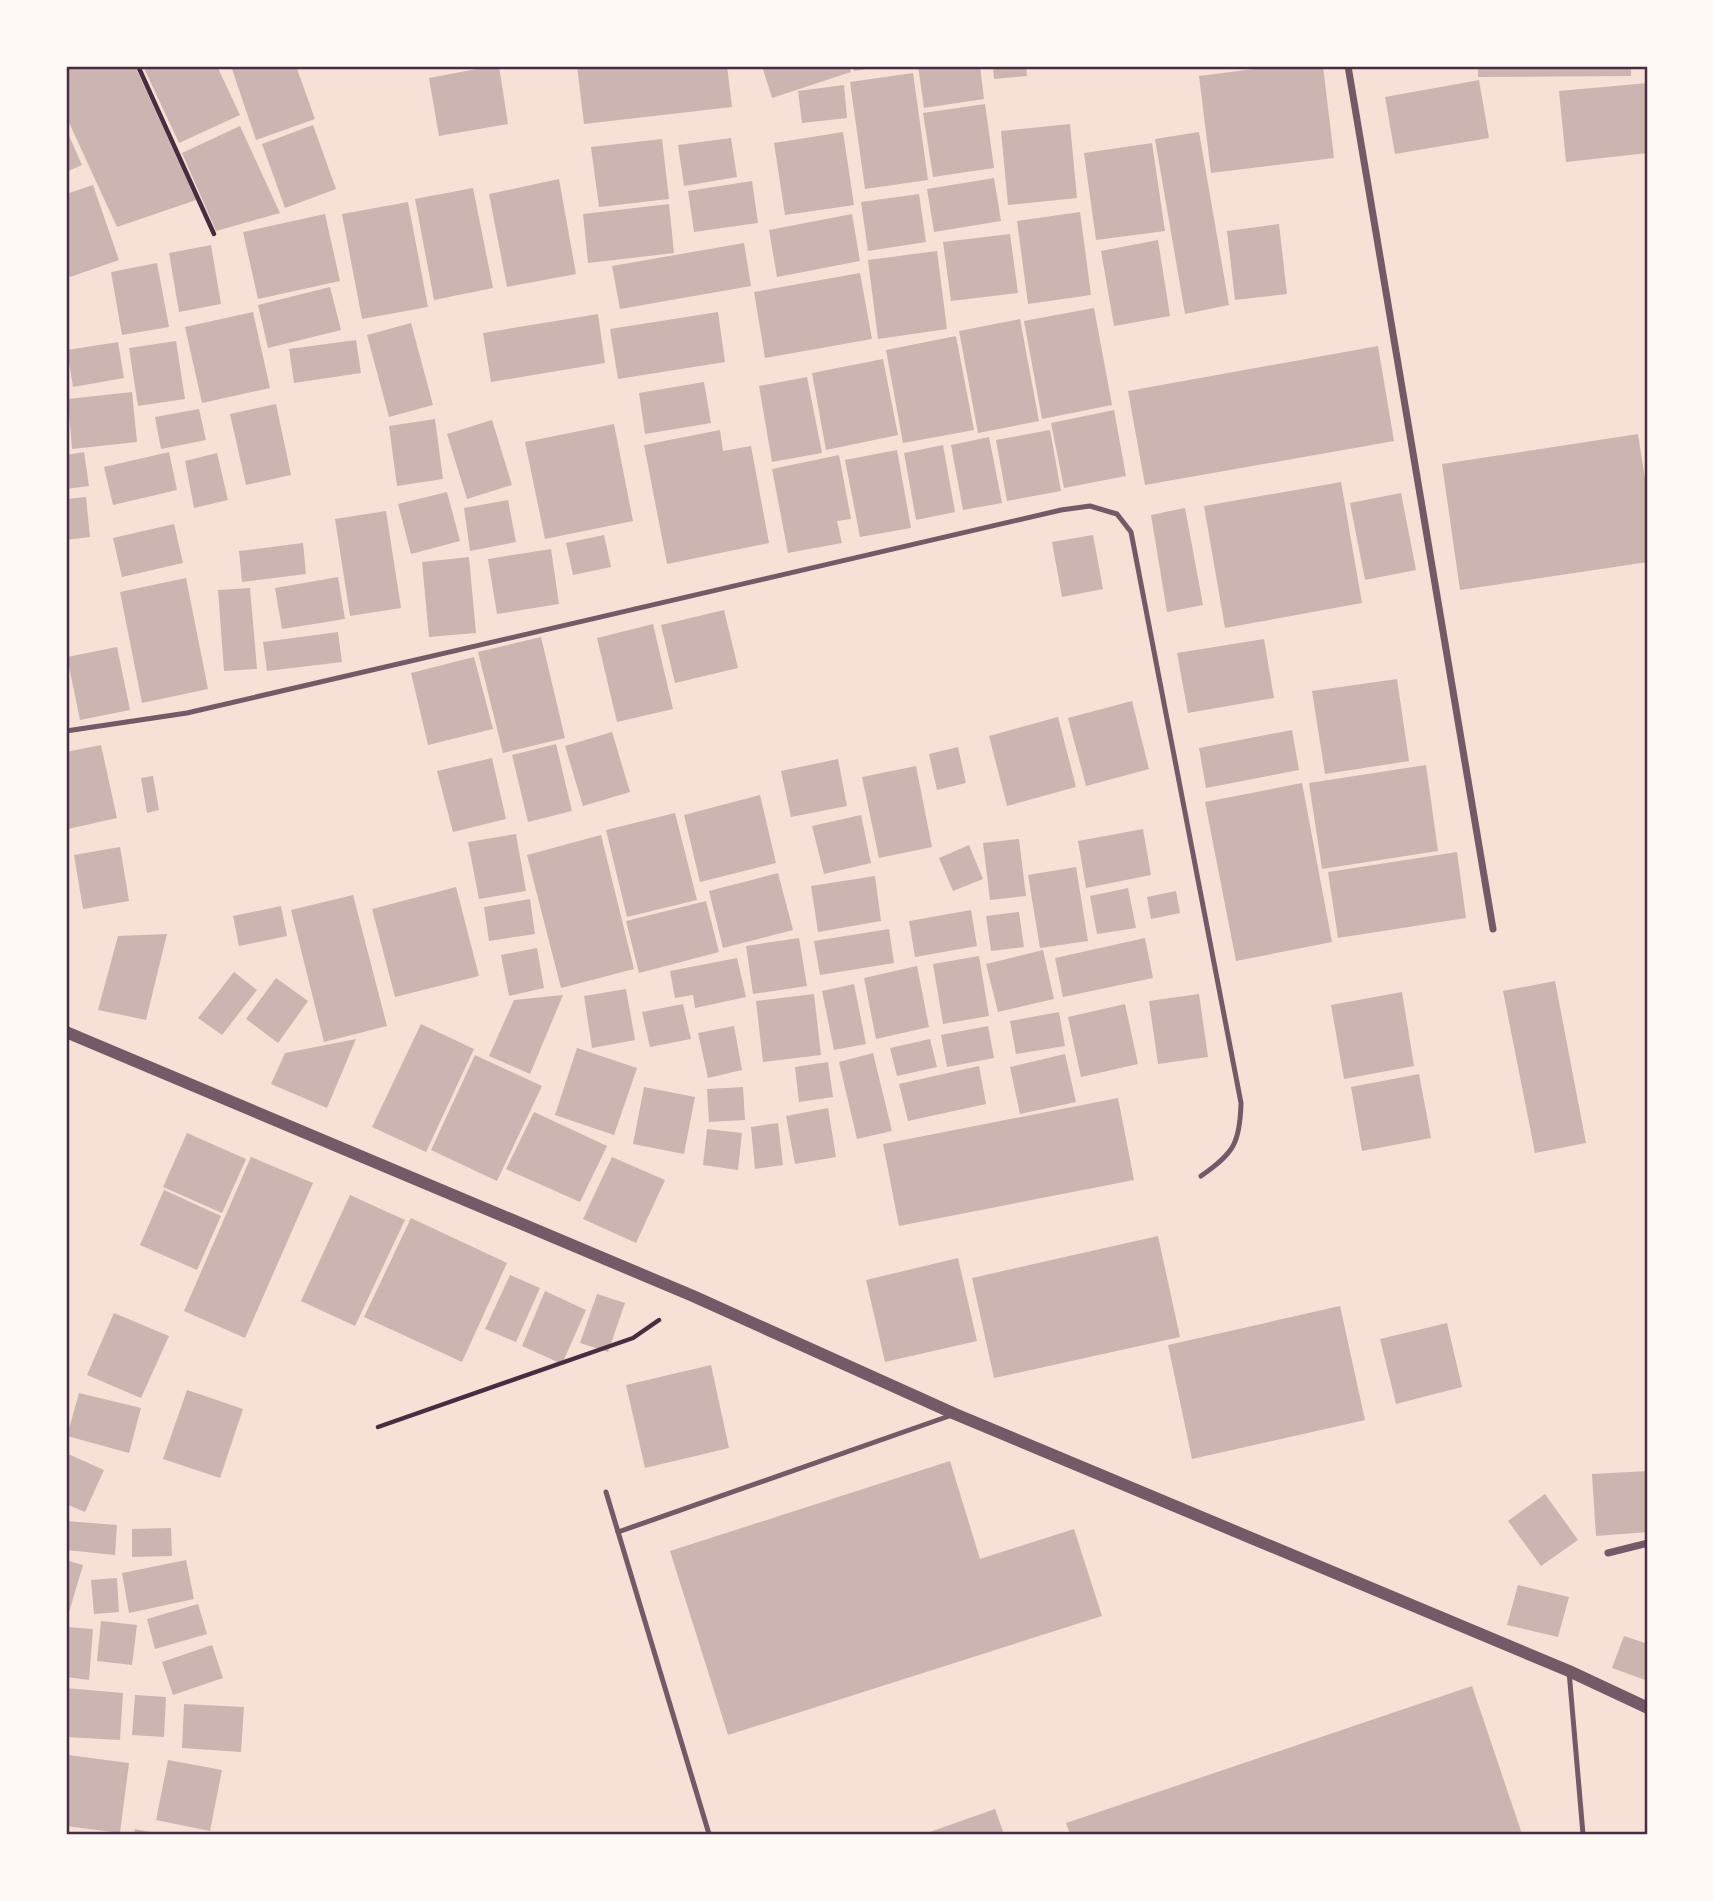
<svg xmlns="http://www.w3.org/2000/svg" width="1714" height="1901" font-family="Manrope,sans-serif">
<rect width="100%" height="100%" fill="#f7e1d7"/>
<g fill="#ccb4b1">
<path d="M66,66H135L196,200L117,227L66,116Z"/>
<path d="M143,66H217L240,115L179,143Z"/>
<path d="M231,66H296L315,119L256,140Z"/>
<path d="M493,66H499L508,124L439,136L429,78Z"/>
<path d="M577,66H727L732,107L584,124Z"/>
<path d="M762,66H849L851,72L772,98Z"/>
<path d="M853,66H873V68L854,71Z"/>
<path d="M918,66H980L984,99L924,108Z"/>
<path d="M993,66H1026L1027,76L994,79Z"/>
<path d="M1278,66H1323L1334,158L1211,173L1199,76Z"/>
<path d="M1478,66H1631V76L1478,77Z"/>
<path d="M913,73L928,180L865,189L850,82Z"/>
<path d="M1479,80L1489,138L1395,154L1385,97Z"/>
<path d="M1648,83V153L1566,162L1559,91Z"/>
<path d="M844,85L847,118L802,123L798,91Z"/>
<path d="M985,104L994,168L933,177L923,113Z"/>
<path d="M1070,124L1077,198L1008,205L1001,131Z"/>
<path d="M313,125L336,189L285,208L262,144Z"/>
<path d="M240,126L280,213L216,231L182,153Z"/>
<path d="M66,129L82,165L66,172Z"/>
<path d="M843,132L854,205L785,215L774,143Z"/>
<path d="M1199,132L1229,305L1185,314L1155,139Z"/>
<path d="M731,138L737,177L684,186L678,145Z"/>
<path d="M662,139L669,199L599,207L591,147Z"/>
<path d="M1152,143L1165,231L1096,240L1084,153Z"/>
<path d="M994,178L1001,221L934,232L927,189Z"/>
<path d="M559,179L576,274L507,287L489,194Z"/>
<path d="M752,181L758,223L694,232L688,191Z"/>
<path d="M93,185L119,260L70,277L66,268V194Z"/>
<path d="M473,188L493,288L434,300L415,199Z"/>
<path d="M919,194L926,242L868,251L861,202Z"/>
<path d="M408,202L428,307L362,319L342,214Z"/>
<path d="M669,204L674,253L588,263L583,214Z"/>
<path d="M1080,212L1091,295L1028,304L1017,221Z"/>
<path d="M325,214L340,281L258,299L243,232Z"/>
<path d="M852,214L860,261L777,277L769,230Z"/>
<path d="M1279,224L1287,294L1235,300L1227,231Z"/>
<path d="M1010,234L1018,293L951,301L943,242Z"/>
<path d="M1158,240L1170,316L1114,326L1101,251Z"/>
<path d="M744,243L751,286L620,309L612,266Z"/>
<path d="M211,245L221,304L179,312L169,253Z"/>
<path d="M937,251L947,329L878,339L868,260Z"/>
<path d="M157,263L169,327L122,335L111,272Z"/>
<path d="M860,273L872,339L765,358L754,292Z"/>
<path d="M330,287L341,330L268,348L258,305Z"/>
<path d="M1094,308L1112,405L1042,419L1024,321Z"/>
<path d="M253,312L270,388L202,403L185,327Z"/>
<path d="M718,312L725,362L618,379L610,329Z"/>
<path d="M598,314L605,363L491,382L483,333Z"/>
<path d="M1020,319L1039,421L978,433L959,331Z"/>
<path d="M411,323L433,405L389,417L367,335Z"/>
<path d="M956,336L974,430L903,443L886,350Z"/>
<path d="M356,340L361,373L294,383L289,349Z"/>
<path d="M176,341L185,399L138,406L129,348Z"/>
<path d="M118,342L124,378L73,387L67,350Z"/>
<path d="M1378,346L1394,441L1145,485L1128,391Z"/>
<path d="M883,359L898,435L826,450L812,373Z"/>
<path d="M807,377L822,453L772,462L759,386Z"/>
<path d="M704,382L711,423L645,434L639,393Z"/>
<path d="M132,392L137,442L72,449L68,399Z"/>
<path d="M276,404L291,475L246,485L230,414Z"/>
<path d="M199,409L206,440L161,449L155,417Z"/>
<path d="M1114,410L1126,476L1064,488L1051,423Z"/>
<path d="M435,419L443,479L397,486L389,426Z"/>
<path d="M492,420L512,485L467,499L447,434Z"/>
<path d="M614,424L633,521L545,539L525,442Z"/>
<path d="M720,430L723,451L751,446L769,543L667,564L644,445Z"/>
<path d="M1050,430L1061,491L1007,501L996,440Z"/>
<path d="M1638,434L1648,498V562L1460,590L1442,464Z"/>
<path d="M989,437L1002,503L963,510L951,445Z"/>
<path d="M943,445L955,512L916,520L904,453Z"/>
<path d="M897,450L911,528L860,537L845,460Z"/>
<path d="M84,452L89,486L66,489V455Z"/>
<path d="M169,452L177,490L113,505L104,467Z"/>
<path d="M217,453L228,500L194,508L185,461Z"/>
<path d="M839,455L851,519L837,521L842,543L788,553L772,469Z"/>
<path d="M1341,482L1362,603L1225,628L1204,506Z"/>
<path d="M447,492L460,541L411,554L398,504Z"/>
<path d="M1401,493L1416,570L1365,580L1350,503Z"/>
<path d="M86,497L90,537L66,540V499Z"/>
<path d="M508,500L516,542L470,551L464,508Z"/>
<path d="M1185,508L1203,605L1167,612L1151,515Z"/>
<path d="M386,511L401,608L350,616L335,519Z"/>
<path d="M174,524L183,563L122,577L113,538Z"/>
<path d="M604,535L611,567L573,575L566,543Z"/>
<path d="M1093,535L1103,589L1062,597L1052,542Z"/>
<path d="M303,543L306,574L242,582L239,551Z"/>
<path d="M551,549L559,604L497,614L488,559Z"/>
<path d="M469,557L476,633L429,637L422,562Z"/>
<path d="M338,577L345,619L282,629L275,588Z"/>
<path d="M186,578L208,689L142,703L120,592Z"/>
<path d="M250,588L257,669L224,671L218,590Z"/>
<path d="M724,610L738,668L675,683L661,625Z"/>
<path d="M653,624L673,709L617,722L597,638Z"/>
<path d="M338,632L342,662L267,671L263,642Z"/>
<path d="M541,637L565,738L503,753L478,652Z"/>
<path d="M1264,639L1274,698L1188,713L1177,653Z"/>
<path d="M117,647L130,710L80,720L67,657Z"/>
<path d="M474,657L493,729L428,745L411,673Z"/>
<path d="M1397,679L1409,761L1325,774L1312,691Z"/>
<path d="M1132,701L1149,769L1086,786L1068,718Z"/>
<path d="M1058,717L1076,787L1007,806L989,736Z"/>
<path d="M1292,730L1299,770L1206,788L1199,748Z"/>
<path d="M612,732L630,792L583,806L565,746Z"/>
<path d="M556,744L572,811L528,822L512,755Z"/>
<path d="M101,745L117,818L68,829L66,752Z"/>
<path d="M958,747L966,783L937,790L929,754Z"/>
<path d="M492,758L506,819L453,832L437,771Z"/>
<path d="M838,759L847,806L791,817L781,771Z"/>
<path d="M1426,765L1438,851L1322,869L1309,783Z"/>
<path d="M916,766L932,847L879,858L862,777Z"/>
<path d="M153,776L159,810L147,813L141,778Z"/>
<path d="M1302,783L1332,942L1236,961L1205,802Z"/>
<path d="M760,795L776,863L700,882L684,815Z"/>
<path d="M675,813L697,900L627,917L606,830Z"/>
<path d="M861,815L871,863L824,874L812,826Z"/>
<path d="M1143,829L1151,875L1086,888L1078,841Z"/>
<path d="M516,834L526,891L479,899L468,842Z"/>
<path d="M601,835L634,969L561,988L527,855Z"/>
<path d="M1019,839L1026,896L990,900L983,843Z"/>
<path d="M969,845L983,879L953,891L939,858Z"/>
<path d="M120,847L129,901L83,909L74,855Z"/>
<path d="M1457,852L1466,918L1338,938L1328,872Z"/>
<path d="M1076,867L1088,941L1040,948L1028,875Z"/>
<path d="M778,873L793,930L723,948L709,891Z"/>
<path d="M875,876L881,921L818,932L811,886Z"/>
<path d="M456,887L479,976L395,997L372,909Z"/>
<path d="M1128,888L1136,928L1097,934L1090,896Z"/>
<path d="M1176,891L1180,913L1151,919L1147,897Z"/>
<path d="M353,895L387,1026L324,1042L291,910Z"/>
<path d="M530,899L535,934L489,941L484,907Z"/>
<path d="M706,901L719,952L639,973L626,921Z"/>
<path d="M281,906L287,936L239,946L233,916Z"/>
<path d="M971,910L977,946L915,957L909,921Z"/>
<path d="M1019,912L1024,947L991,951L986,916Z"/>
<path d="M889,929L894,963L820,975L814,941Z"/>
<path d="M167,934L146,1020L98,1010L118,936Z"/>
<path d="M799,938L807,986L753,994L746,946Z"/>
<path d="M1145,938L1153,978L1063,997L1055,958Z"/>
<path d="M537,948L544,988L509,996L501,955Z"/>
<path d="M1043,950L1054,999L998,1012L986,964Z"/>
<path d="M979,956L989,1016L943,1024L933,964Z"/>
<path d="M737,958L746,997L695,1008L693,995L675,998L670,971Z"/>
<path d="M917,966L929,1027L876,1039L864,978Z"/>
<path d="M234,972L257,990L222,1035L198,1018Z"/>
<path d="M276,978L308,1001L278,1043L246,1019Z"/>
<path d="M1555,981L1586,1143L1535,1153L1503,991Z"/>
<path d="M854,984L866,1044L834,1050L822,991Z"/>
<path d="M626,989L635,1040L592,1048L584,996Z"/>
<path d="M1402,992L1414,1066L1344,1079L1331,1005Z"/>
<path d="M814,994L821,1055L763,1062L756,1001Z"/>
<path d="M1199,994L1208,1057L1158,1064L1149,1001Z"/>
<path d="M563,995L530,1074L489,1056L514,1000Z"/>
<path d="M683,1004L691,1039L650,1047L642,1012Z"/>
<path d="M1125,1004L1138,1064L1081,1077L1068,1017Z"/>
<path d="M1059,1012L1065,1046L1016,1054L1010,1021Z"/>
<path d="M421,1024L474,1049L426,1152L372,1127Z"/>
<path d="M734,1026L742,1070L708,1078L698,1033Z"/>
<path d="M988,1026L994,1058L947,1067L941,1035Z"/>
<path d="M356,1039L327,1108L271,1084L285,1053Z"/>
<path d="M930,1039L937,1067L897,1076L890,1048Z"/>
<path d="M577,1048L637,1068L614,1135L555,1115Z"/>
<path d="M873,1053L892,1131L857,1139L839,1062Z"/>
<path d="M1065,1054L1076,1102L1020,1114L1010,1067Z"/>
<path d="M475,1055L542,1086L497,1181L431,1150Z"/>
<path d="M828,1062L833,1097L799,1102L795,1067Z"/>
<path d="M979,1066L986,1104L908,1121L899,1084Z"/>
<path d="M1419,1074L1431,1138L1362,1151L1351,1087Z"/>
<path d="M644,1087L695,1097L684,1154L633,1144Z"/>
<path d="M743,1087L745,1120L709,1122L707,1089Z"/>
<path d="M1118,1098L1134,1180L899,1226L883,1144Z"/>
<path d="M828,1108L836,1157L795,1164L786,1116Z"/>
<path d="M534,1112L607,1146L580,1202L506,1169Z"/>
<path d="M778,1123L783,1165L755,1169L751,1127Z"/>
<path d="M707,1129L742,1133L738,1170L703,1165Z"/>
<path d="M187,1133L246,1159L222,1213L163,1187Z"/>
<path d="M251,1157L313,1183L245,1338L184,1311Z"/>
<path d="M612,1157L665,1180L636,1243L583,1219Z"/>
<path d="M164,1190L221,1216L197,1270L140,1245Z"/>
<path d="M350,1195L405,1220L355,1326L301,1301Z"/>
<path d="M411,1218L507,1263L462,1362L364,1317Z"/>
<path d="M1158,1236L1180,1337L994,1378L972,1278Z"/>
<path d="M958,1258L977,1341L885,1362L866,1280Z"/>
<path d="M510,1275L540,1288L516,1342L485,1329Z"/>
<path d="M545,1291L586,1310L562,1364L522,1346Z"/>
<path d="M597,1294L625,1303L608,1352L580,1343Z"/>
<path d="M1340,1306L1365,1420L1192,1459L1168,1345Z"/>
<path d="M114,1313L169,1336L141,1398L87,1375Z"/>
<path d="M1447,1323L1462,1387L1396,1404L1380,1339Z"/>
<path d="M711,1365L729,1448L645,1468L626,1385Z"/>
<path d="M187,1390L243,1409L220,1478L163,1459Z"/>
<path d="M79,1393L141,1408L129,1453L67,1436Z"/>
<path d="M66,1453L104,1470L85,1512L66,1504Z"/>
<path d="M950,1461L980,1559L1074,1529L1102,1616L728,1735L670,1551Z"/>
<path d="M1648,1471V1532L1596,1536L1592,1474Z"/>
<path d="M1545,1494L1578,1540L1541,1566L1508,1521Z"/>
<path d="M66,1521L117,1525L115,1555L66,1550Z"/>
<path d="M171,1528L172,1556L132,1557V1529Z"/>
<path d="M66,1560L83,1565L67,1619H66Z"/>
<path d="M186,1560L194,1599L129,1613L122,1573Z"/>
<path d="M117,1578L119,1612L94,1614L91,1580Z"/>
<path d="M1518,1585L1569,1597L1558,1637L1507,1625Z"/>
<path d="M198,1604L207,1634L155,1649L147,1619Z"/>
<path d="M101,1621L137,1625L132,1665L97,1661Z"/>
<path d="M66,1627L93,1629L89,1680L66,1677Z"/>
<path d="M1624,1636L1648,1644V1681L1612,1668Z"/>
<path d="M212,1645L223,1678L173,1695L162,1662Z"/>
<path d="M1472,1686L1522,1834H1070L1066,1823Z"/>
<path d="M66,1688L123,1693L120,1740L66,1737Z"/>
<path d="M135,1695L166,1697L164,1737L132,1735Z"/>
<path d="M184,1704L244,1707L241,1752L182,1748Z"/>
<path d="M68,1755L129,1763L120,1833L66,1826Z"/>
<path d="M168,1760L222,1770L210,1831L156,1820Z"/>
<path d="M995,1809L1004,1834H924Z"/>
<path d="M135,1829L155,1833L154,1834H134Z"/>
</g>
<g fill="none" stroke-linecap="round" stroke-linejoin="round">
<g stroke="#4a2c40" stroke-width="4.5">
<path d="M138,66L214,234"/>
<path d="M378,1427L633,1338L659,1320"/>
</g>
<g stroke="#755966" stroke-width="5">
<path d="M66,731L187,713L1061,510L1090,506L1117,514L1131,532L1241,1103C1240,1143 1234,1153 1201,1176"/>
<path d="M606,1492L709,1834"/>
<path d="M618,1532L952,1415"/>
<path d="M1569,1671L1583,1834"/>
</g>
<g stroke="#755966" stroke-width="7">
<path d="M1348,66L1493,929"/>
<path d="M1608,1553L1648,1543"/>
</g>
<path stroke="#755966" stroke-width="12" d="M66,1032L693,1296L955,1414L1569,1671L1648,1708"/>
</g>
<rect width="1714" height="1901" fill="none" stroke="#fffaf5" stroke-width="136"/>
<rect x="68" y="68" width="1578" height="1765" fill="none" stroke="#4a2c40" stroke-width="2.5"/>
</svg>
